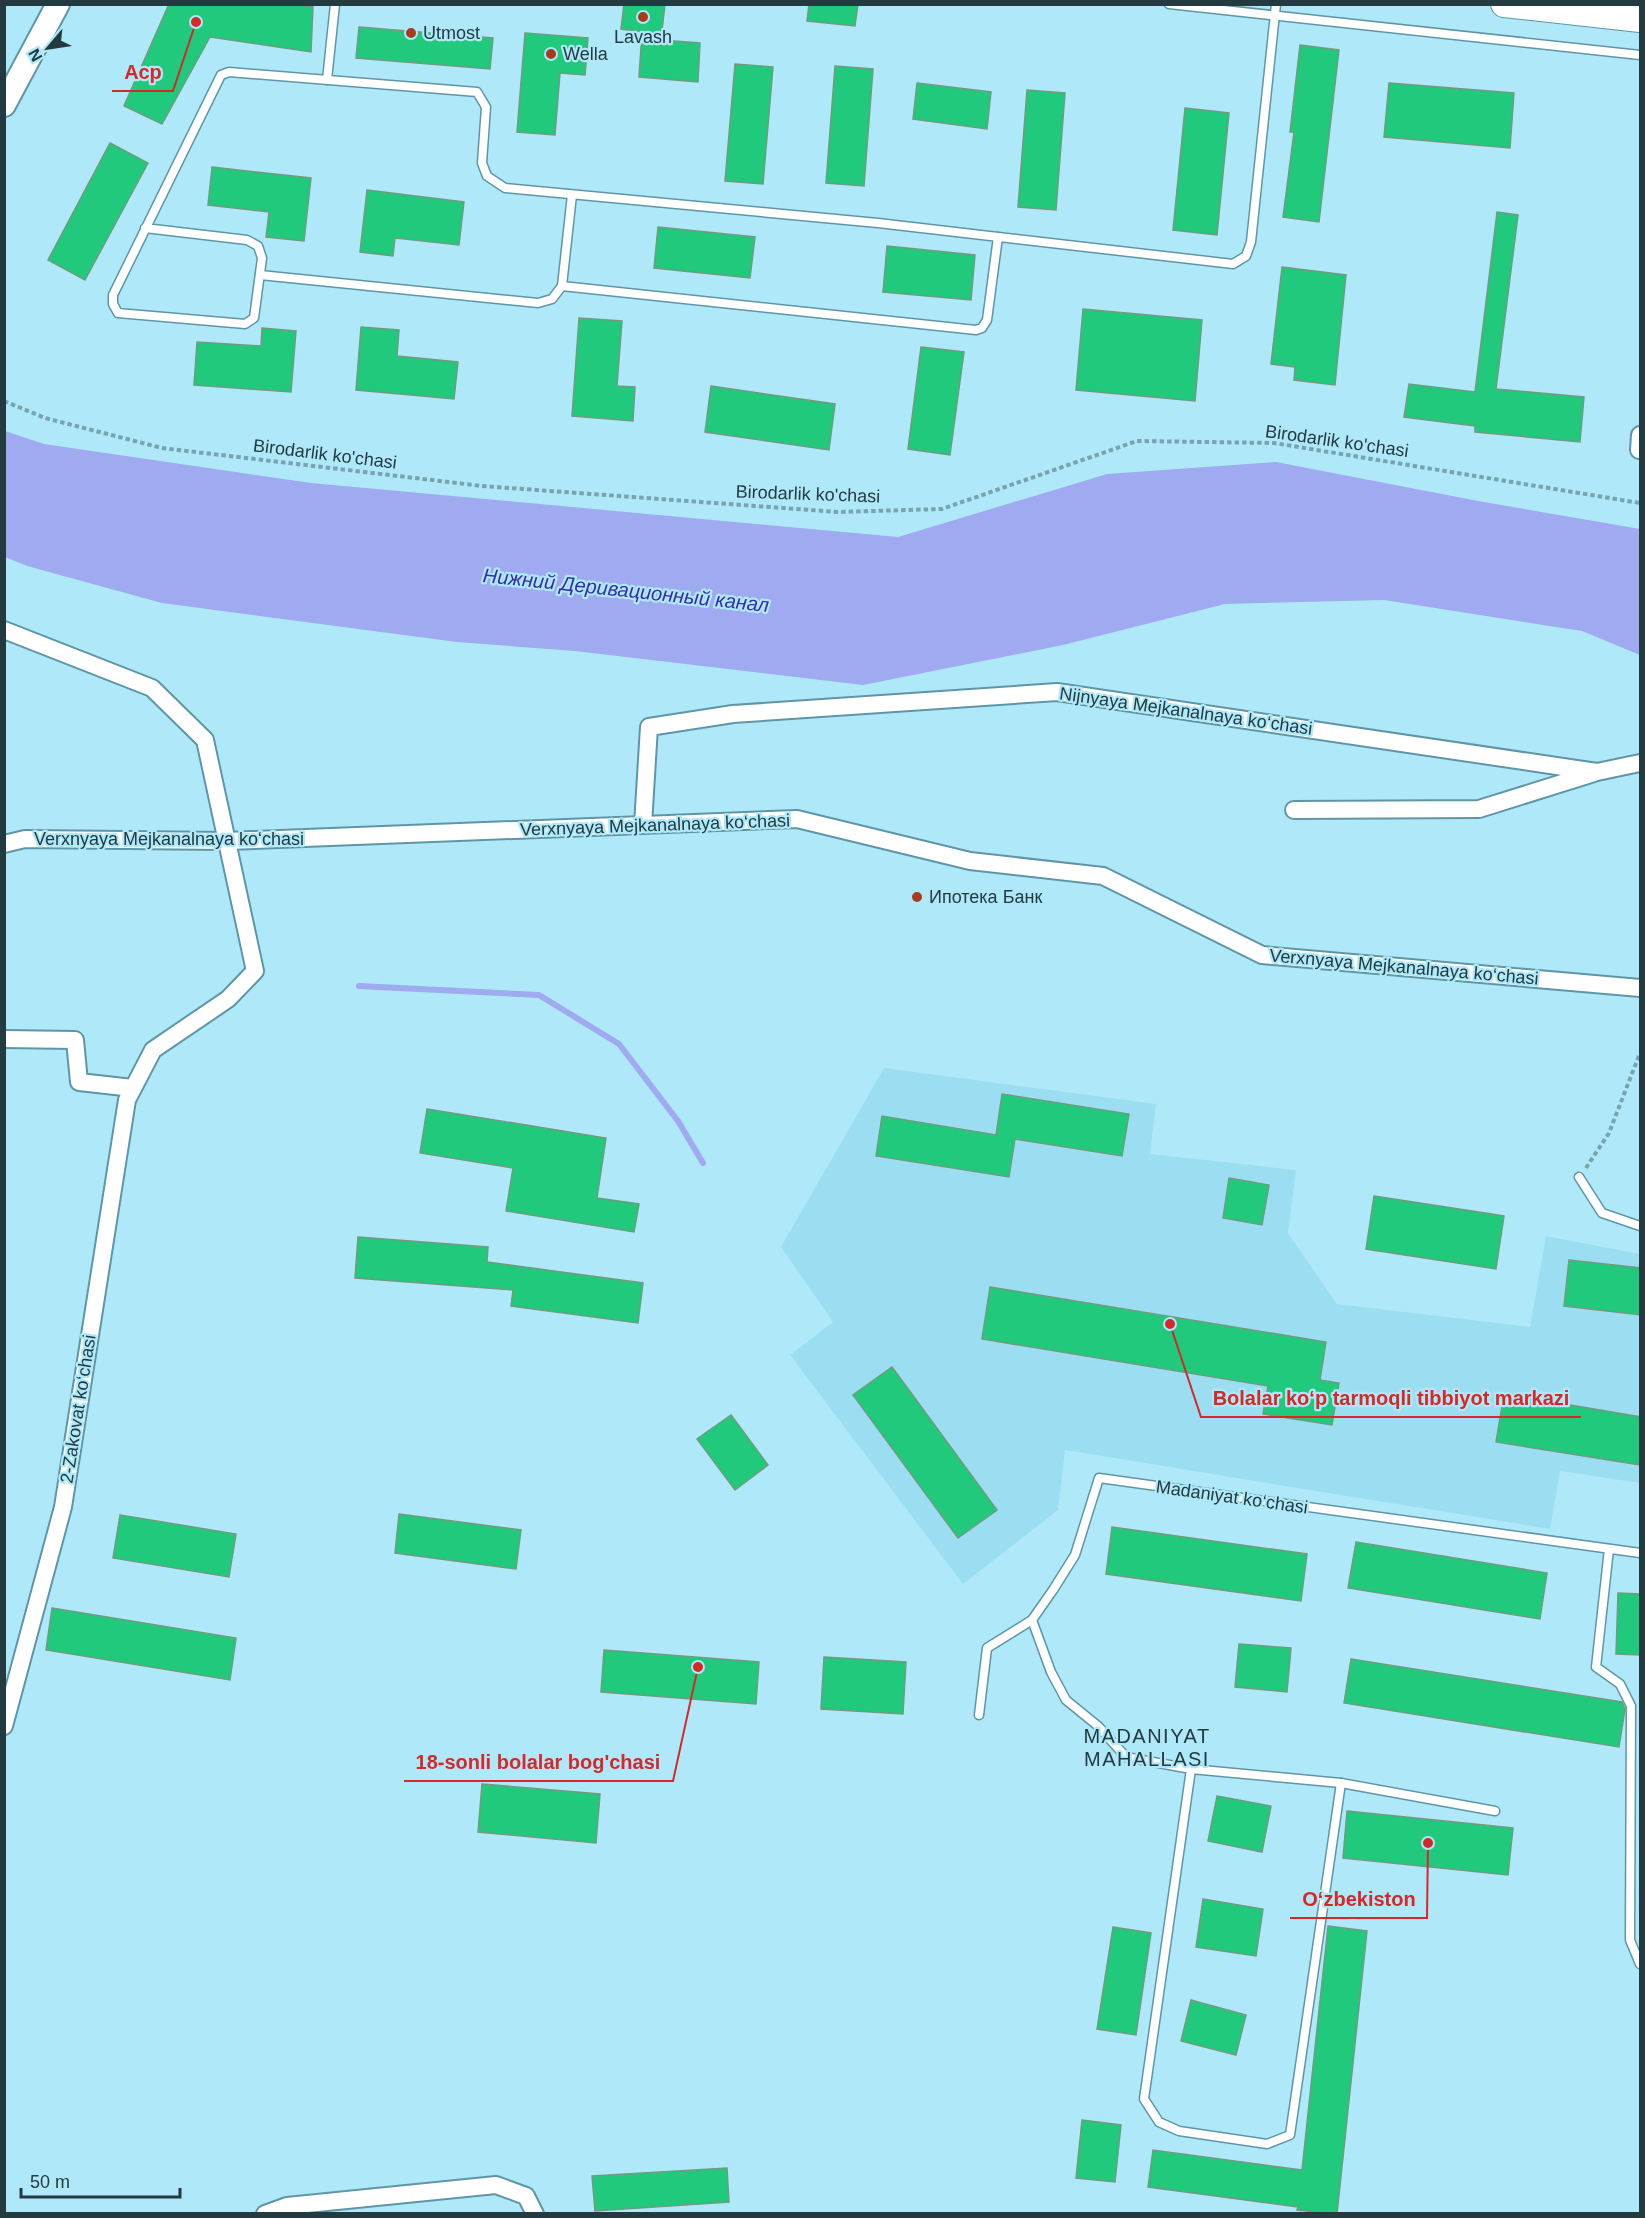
<svg xmlns="http://www.w3.org/2000/svg" width="1645" height="2218" font-family="Helvetica,sans-serif">
<rect width="100%" height="100%" fill="#afe9f9"/>
<path fill="#9bdef1" d="M884,1068L1156,1104L1150,1154L1296,1170L1288,1233L1337,1304L1530,1327L1546,1236L1640,1254V1483L1560,1471L1550,1529L1065,1450L1058,1510L963,1584L790,1355L833,1322L781,1247Z"/>
<path fill="#9faaf0" d="M5,431L44,444L311,483L898,537L1107,474L1276,462L1478,501L1640,529V655L1582,631L1384,600L1225,604L1063,645L863,685L575,651L457,642L162,603L27,566L5,557Z"/>
<g fill="none" stroke-linecap="round" stroke-linejoin="round">
<path stroke="#9faaf0" stroke-width="6" d="M359,986L539,995L619,1044L678,1121L703,1163"/>
</g>
<g fill="#21c97d" stroke="#6f9b80" stroke-width="1.5">
<path d="M169,4H290L313,7L311,52L210,37L162,124L124,106Z"/>
<path d="M624,4H665L661,40L700,43L698,82L639,77L642,32L621,29Z"/>
<path d="M809,4H858L855,26L807,21Z"/>
<path d="M359,27L493,38L490,69L356,58Z"/>
<path d="M525,33L588,38L585,75L560,73L555,135L517,132Z"/>
<path d="M1300,45L1339,50L1319,222L1283,217L1294,132H1290Z"/>
<path d="M735,64L773,67L763,184L725,181Z"/>
<path d="M835,66L873,69L864,186L826,183Z"/>
<path d="M917,83L991,92L987,129L913,119Z"/>
<path d="M1389,83L1514,93L1510,148L1384,137Z"/>
<path d="M1027,90L1065,93L1056,210L1018,207Z"/>
<path d="M1185,108L1229,113L1217,235L1173,230Z"/>
<path d="M110,143L148,163L85,280L48,260Z"/>
<path d="M212,167L311,178L304,241L266,237L269,212L208,205Z"/>
<path d="M367,190L464,202L459,245L395,238L393,256L360,252Z"/>
<path d="M1497,212L1518,215L1496,389L1584,397L1580,442L1475,432V426L1404,417L1409,384L1475,392Z"/>
<path d="M658,227L755,237L750,278L654,268Z"/>
<path d="M887,246L975,255L971,300L883,292Z"/>
<path d="M1282,267L1346,275L1335,385L1294,380L1295,367L1271,364Z"/>
<path d="M1083,309L1202,320L1195,401L1076,390Z"/>
<path d="M579,318L622,321L617,386L635,387L633,421L572,416Z"/>
<path d="M361,327L399,330L397,356L458,362L454,399L356,390Z"/>
<path d="M262,328L296,331L291,392L194,385L197,342L261,346Z"/>
<path d="M921,347L964,352L950,455L908,449Z"/>
<path d="M711,386L835,404L829,450L705,432Z"/>
<path d="M1002,1094L1129,1114L1122,1156L1015,1139L1009,1177L876,1156L882,1116L996,1135Z"/>
<path d="M427,1109L606,1138L597,1198L639,1204L634,1232L506,1211L513,1168L420,1153Z"/>
<path d="M1229,1178L1269,1185L1262,1225L1223,1218Z"/>
<path d="M1374,1196L1504,1216L1496,1269L1366,1249Z"/>
<path d="M358,1237L488,1247L487,1262L643,1283L638,1323L511,1306L513,1290L355,1278Z"/>
<path d="M1569,1260L1641,1268V1315L1564,1306Z"/>
<path d="M990,1287L1326,1342L1320,1380L1339,1383L1332,1425L1263,1414L1268,1386L982,1339Z"/>
<path d="M892,1367L997,1510L958,1538L853,1395Z"/>
<path d="M1504,1394L1641,1417V1465L1496,1442Z"/>
<path d="M731,1415L768,1465L735,1490L697,1439Z"/>
<path d="M399,1514L521,1530L516,1569L395,1553Z"/>
<path d="M120,1515L236,1534L229,1577L113,1558Z"/>
<path d="M1112,1527L1307,1554L1301,1601L1106,1574Z"/>
<path d="M1356,1542L1547,1573L1540,1619L1348,1588Z"/>
<path d="M1618,1593L1641,1594V1655L1616,1654Z"/>
<path d="M52,1608L236,1638L230,1680L46,1650Z"/>
<path d="M1239,1644L1291,1648L1287,1692L1235,1687Z"/>
<path d="M604,1650L759,1662L756,1704L601,1692Z"/>
<path d="M824,1657L906,1662L903,1714L821,1709Z"/>
<path d="M1351,1659L1622,1702L1625,1709L1619,1747L1344,1703Z"/>
<path d="M482,1784L600,1794L596,1843L478,1832Z"/>
<path d="M1217,1796L1271,1806L1262,1852L1208,1841Z"/>
<path d="M1347,1811L1513,1828L1508,1875L1343,1858Z"/>
<path d="M1203,1899L1263,1909L1256,1956L1196,1947Z"/>
<path d="M1328,1926L1367,1931L1337,2214L1297,2210L1298,2207L1148,2187L1153,2150L1302,2170Z"/>
<path d="M1113,1927L1151,1933L1136,2035L1097,2029Z"/>
<path d="M1191,2000L1246,2015L1236,2055L1181,2041Z"/>
<path d="M1082,2120L1121,2125L1115,2182L1076,2178Z"/>
<path d="M727,2168L729,2202L595,2211L592,2176Z"/>
</g>
<g fill="none" stroke-linecap="round" stroke-linejoin="round">
<defs>
<g id="service">
<path d="M1169,4L1640,55"/>
<path d="M327,80L335,4"/>
<path d="M145,228L247,240L258,246L262,258L254,318L245,324L118,313L113,304V295L221,75L229,72L477,92L486,107L482,163L487,176L505,188L878,223L1233,264L1246,256L1251,242L1276,4"/>
<path d="M260,275L538,303L552,299L562,286L572,195"/>
<path d="M562,286L976,330L982,328L987,320L998,237"/>
<path d="M1579,1177L1602,1213L1640,1226"/>
<path d="M1609,1549L1596,1667L1620,1684L1631,1706L1630,1940L1640,1964"/>
<path d="M1032,1620L1051,1672L1066,1700L1098,1726L1126,1757L1191,1769L1341,1783L1495,1811"/>
<path d="M979,1715L987,1648L1032,1620L1053,1590L1075,1555L1099,1478L1640,1553"/>
<path d="M1191,1769L1144,2099L1159,2122L1179,2131L1267,2144L1290,2135L1341,1783"/>
</g>
<g id="minor">
<path d="M1639,450L1640,435"/>
<path d="M4,630L152,688L205,740L255,971L228,999L153,1050L127,1100L63,1507L4,1726"/>
<path d="M1294,810L1479,809L1594,773"/>
<path d="M643,825L649,727L733,714L1057,692L1597,772L1640,763"/>
<path d="M4,844L25,839L227,841L797,819L970,861L1103,876L1262,955L1640,988"/>
<path d="M4,1039L75,1040L79,1082L133,1088"/>
<path d="M265,2214L287,2206L496,2185L526,2196L535,2214"/>
</g>
<path id="secondary" d="M4,105L58,4"/>
<path id="primary" d="M1504,4L1640,19"/>
</defs>
<use href="#service" stroke="#5f96a5" stroke-width="11"/>
<use href="#minor" stroke="#5f96a5" stroke-width="20"/>
<use href="#secondary" stroke="#5f96a5" stroke-width="26"/>
<use href="#primary" stroke="#5f96a5" stroke-width="28"/>
<g stroke="#78a4b0" stroke-width="4" stroke-dasharray="4.5 3" stroke-linecap="butt">
<path d="M4,401L45,418L162,448L482,486L838,512L942,509L1137,441L1274,443L1640,503"/>
<path d="M1586,1168L1609,1133L1640,1053"/>
</g>
<use href="#service" stroke="#fff" stroke-width="8"/>
<use href="#minor" stroke="#fff" stroke-width="16"/>
<use href="#secondary" stroke="#fff" stroke-width="22"/>
<use href="#primary" stroke="#fff" stroke-width="26"/>
</g>
<g fill="#a43c1d" stroke="#afe9f9" stroke-width="2">
<circle cx="643" cy="17" r="6"/>
<circle cx="411" cy="33" r="6"/>
<circle cx="551" cy="54" r="6"/>
<circle cx="917" cy="897" r="6"/>
</g>
<g text-anchor="middle" dominant-baseline="central" stroke-width="4.5" stroke-linejoin="round" paint-order="stroke">
<g font-size="18" fill="#233a40" stroke="#afe9f9" text-anchor="start">
<text x="423" y="33">Utmost</text>
<text x="643" y="37" text-anchor="middle">Lavash</text>
<text x="563" y="54">Wella</text>
<text x="929" y="897">Ипотека Банк</text>
</g>
<g font-size="18" fill="#233a40" stroke="#afe9f9">
<text transform="translate(1337 441) rotate(8)">Birodarlik ko'chasi</text>
<text transform="translate(325 454) rotate(7)">Birodarlik ko'chasi</text>
<text transform="translate(808 494) rotate(2)">Birodarlik ko'chasi</text>
<text transform="translate(1186 711) rotate(8)">Nijnyaya Mejkanalnaya ko‘chasi</text>
<text transform="translate(655 825) rotate(-2)">Verxnyaya Mejkanalnaya ko‘chasi</text>
<text x="169" y="839">Verxnyaya Mejkanalnaya ko‘chasi</text>
<text transform="translate(1404 967) rotate(5)">Verxnyaya Mejkanalnaya ko‘chasi</text>
<text transform="translate(78 1409) rotate(-81)">2-Zakovat ko‘chasi</text>
<text transform="translate(1232 1497) rotate(8)">Madaniyat ko‘chasi</text>
</g>
<g font-size="20" font-style="italic" fill="#372bb0" stroke="#afe9f9">
<text transform="translate(626 590) rotate(6)">Нижний Деривационный канал</text>
</g>
<g font-size="20" letter-spacing="1.5" fill="#233a40" stroke="#afe9f9">
<text x="1147" y="1736">MADANIYAT<tspan x="1147" dy="23">MAHALLASI</tspan></text>
</g>
</g>
<path fill="none" stroke="#d62828" stroke-width="2" d="M196 22L173 91H112M1170 1324L1201 1417H1581M698 1667L673 1781H404M1428 1843L1427 1918H1290"/>
<g fill="#d62828" stroke="#afe9f9" stroke-width="2">
<circle cx="196" cy="22" r="6"/>
<circle cx="1170" cy="1324" r="6"/>
<circle cx="698" cy="1667" r="6"/>
<circle cx="1428" cy="1843" r="6"/>
</g>
<g font-size="20" text-anchor="middle" font-weight="bold" fill="#d62828" stroke="#afe9f9" stroke-width="4.5" stroke-linejoin="round" paint-order="stroke">
<text x="143" y="79">Аср</text>
<text x="1391" y="1405">Bolalar ko‘p tarmoqli tibbiyot markazi</text>
<text x="538" y="1769">18-sonli bolalar bog'chasi</text>
<text x="1359" y="1906">Oʻzbekiston</text>
</g>
<rect width="1645" height="2218" fill="none" stroke="#233a40" stroke-width="12"/>
<g transform="translate(48 48) rotate(241)" stroke="#afe9f9" stroke-width="4.5" paint-order="stroke">
<path d="M0-4.5L10 22L0 15L-10 22Z" fill="#233a40"/>
<text y="-9" font-size="16" font-weight="bold" text-anchor="middle" fill="#233a40">N</text>
</g>
<path d="M21 2188v9h159v-9" fill="none" stroke="#233a40" stroke-width="3"/>
<text x="30" y="2188" font-size="18" fill="#233a40" stroke="#afe9f9" stroke-width="4.5" paint-order="stroke">50 m</text>
</svg>
